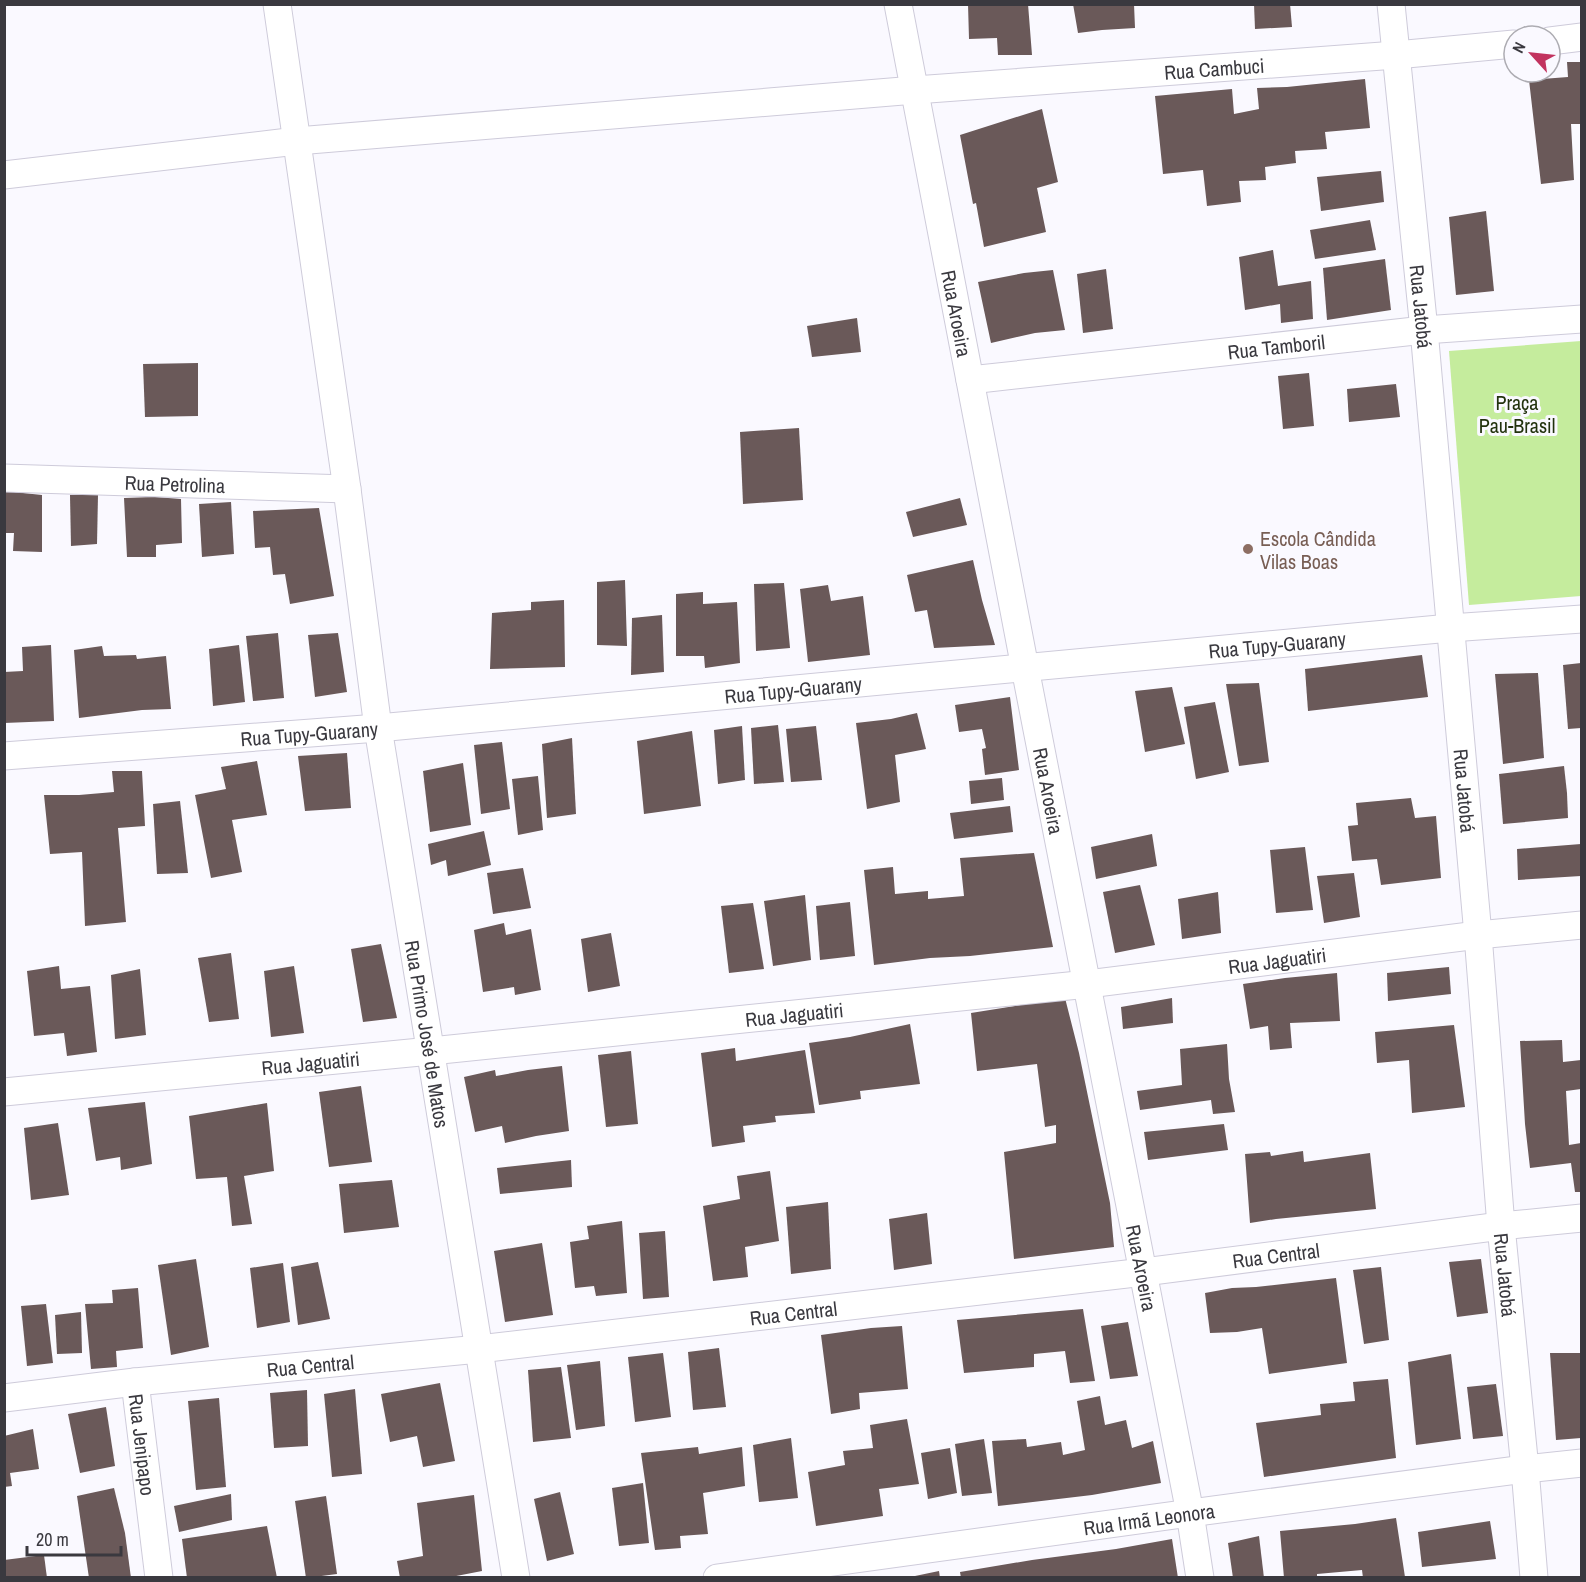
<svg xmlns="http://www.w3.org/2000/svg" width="1586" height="1582" font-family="'Archivo Narrow',sans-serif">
<rect width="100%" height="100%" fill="#faf9ff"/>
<path fill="#c5ec9d" d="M1581,341V596L1469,605L1449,351Z"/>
<g fill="#6a5959">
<path d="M968,4H1028L1032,55H998L997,38L969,39Z"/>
<path d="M1073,4H1134L1135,28L1102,30L1078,33Z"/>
<path d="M1254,4H1290L1292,27L1255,29Z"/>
<path d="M1567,62H1581V124H1571L1574,180L1541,184L1529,80L1568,77Z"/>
<path d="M1365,79L1370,128L1325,132L1327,149L1295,151L1296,163L1265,167L1266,180L1239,181L1241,202L1207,206L1203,170L1163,174L1155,96L1232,89L1234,114L1259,109L1257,88L1287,87Z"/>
<path d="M1042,109L1058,182L1037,188L1046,232L984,247L976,203L973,204L960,135Z"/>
<path d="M1381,171L1384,202L1321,211L1317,177Z"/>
<path d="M1486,211L1494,291L1456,295L1449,217Z"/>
<path d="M1370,220L1376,250L1315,259L1310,230Z"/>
<path d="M1273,250L1278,286L1311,281L1313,319L1281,323L1280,304L1245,310L1239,257Z"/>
<path d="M1385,259L1391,310L1327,320L1323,268Z"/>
<path d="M1106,269L1113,329L1083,333L1077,274Z"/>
<path d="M1053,270L1065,330L1035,333L991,343L978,282L1024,273Z"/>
<path d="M857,318L861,352L812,357L807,326Z"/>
<path d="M198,363V416L145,417L143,364Z"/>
<path d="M1309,373L1314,426L1283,429L1278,376Z"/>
<path d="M1396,384L1400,417L1349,422L1347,389Z"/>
<path d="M799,428L803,500L743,504L740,432Z"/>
<path d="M4,491L42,495V552L13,551L14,533H4Z"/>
<path d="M70,495H98L97,544L71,546Z"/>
<path d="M155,497L181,499L182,543L156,545V557H127L124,498Z"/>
<path d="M960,498L967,525L913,537L906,512Z"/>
<path d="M231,502L234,554L202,557L199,504Z"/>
<path d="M319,508L334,596L290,604L285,574L273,575L270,547L255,548L253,511Z"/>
<path d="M973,560L982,600L995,645L934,648L927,610L915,612L907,575Z"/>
<path d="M625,580L627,646L597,645V582Z"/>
<path d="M784,583L790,648L756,651L754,584Z"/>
<path d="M828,585L831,601L863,596L870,655L808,662L800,589Z"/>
<path d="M703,592V604L737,602L740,663L705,668L704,656H676V594Z"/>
<path d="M564,600L565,667L490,669L492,613L531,610V602Z"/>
<path d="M662,615L664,672L631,675L632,618Z"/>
<path d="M278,633L284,698L253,701L246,636Z"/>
<path d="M338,633L347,692L315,697L308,635Z"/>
<path d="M51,645L54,721L4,723V672L23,671L22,647Z"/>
<path d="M239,645L245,702L213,706L209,649Z"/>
<path d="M102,646L104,656L136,655L137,659L166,656L171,709L142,710L79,718L74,650Z"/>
<path d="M1422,655L1428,697L1308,711L1305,669Z"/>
<path d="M1581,663V728L1568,729L1563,665Z"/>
<path d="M1538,673L1544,758L1503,764L1495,674Z"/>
<path d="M1259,683L1269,762L1239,766L1226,684Z"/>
<path d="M1172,687L1185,744L1145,752L1135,691Z"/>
<path d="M1010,697L1019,770L985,775L982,749L986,748L982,729L959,732L955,705Z"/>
<path d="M1215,702L1229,772L1196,779L1184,707Z"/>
<path d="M917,713L926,749L895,755L900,802L867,809L856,723L891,719Z"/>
<path d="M778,725L784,782L754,784L751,728Z"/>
<path d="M742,726L745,780L718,784L714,730Z"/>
<path d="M816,726L822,780L791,782L786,729Z"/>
<path d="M692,731L701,806L644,814L637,741Z"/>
<path d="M572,738L576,814L547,818L542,744Z"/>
<path d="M502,742L510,809L481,814L474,745Z"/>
<path d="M347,753L351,808L305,811L298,756Z"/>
<path d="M257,761L267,815L232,820L242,872L211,878L195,795L226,789L221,767Z"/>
<path d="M463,763L471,825L430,832L423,771Z"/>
<path d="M1564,766L1567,793L1568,818L1503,824L1499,774Z"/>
<path d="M112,771H142L145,826L118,828L126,922L85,926L82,852L50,854L44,795H79L114,792Z"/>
<path d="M538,776L543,830L518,835L512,779Z"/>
<path d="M1002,778L1004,800L971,804L969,781Z"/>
<path d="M1411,798L1415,818L1436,816L1441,878L1381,885L1377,859L1352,861L1348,826L1358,825L1356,803Z"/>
<path d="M180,801L188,873L157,874L153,804Z"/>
<path d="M1010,806L1013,832L954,839L950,813Z"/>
<path d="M484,831L491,865L448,876L446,860L431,865L428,844Z"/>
<path d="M1152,834L1157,866L1096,879L1091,847Z"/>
<path d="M1581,844V876L1518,880L1517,849Z"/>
<path d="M1305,847L1313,910L1276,913L1270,850Z"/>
<path d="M1034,853L1053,947L970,956L930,958L874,965L864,870L893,867L895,894L928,891V899L964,896L960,858Z"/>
<path d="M523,868L531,908L493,914L487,873Z"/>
<path d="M1354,873L1360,917L1324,923L1317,876Z"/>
<path d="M1140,885L1155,945L1115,953L1103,892Z"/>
<path d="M1218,892L1221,933L1182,939L1178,899Z"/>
<path d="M805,895L811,960L773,966L764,901Z"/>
<path d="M850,902L855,956L820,960L816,906Z"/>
<path d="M753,903L764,969L729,973L721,906Z"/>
<path d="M504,923L506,935L531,929L541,990L515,995L514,987L483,992L474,930Z"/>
<path d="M611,933L620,986L588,992L581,939Z"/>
<path d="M381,944L397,1018L363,1022L351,949Z"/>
<path d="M231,953L239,1019L209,1022L198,958Z"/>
<path d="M59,966L61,989L90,986L97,1052L67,1056L64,1033L34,1036L27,971Z"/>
<path d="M294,966L304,1033L271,1037L264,971Z"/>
<path d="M1449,967L1451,994L1388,1001L1387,973Z"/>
<path d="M140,969L146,1035L115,1039L111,975Z"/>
<path d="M1337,973L1340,1021L1290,1023L1292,1048L1270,1050L1268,1026L1250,1029L1243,984L1285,978Z"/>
<path d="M1065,998L1079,1053L1110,1203L1114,1247L1014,1259L1004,1152L1056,1143V1125L1045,1127L1037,1064L977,1071L971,1013Z"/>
<path d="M1172,998L1173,1023L1123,1029L1121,1007Z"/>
<path d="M910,1024L920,1084L860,1091L861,1099L819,1105L809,1043L850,1037Z"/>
<path d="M1454,1025L1465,1107L1412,1113L1409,1060L1377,1063L1375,1032Z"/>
<path d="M1562,1040L1563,1062L1581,1060V1089L1566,1091L1569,1145L1581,1143V1192H1575L1571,1163L1530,1168L1525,1124L1520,1041Z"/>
<path d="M1227,1044L1229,1079L1235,1112L1213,1114L1211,1100L1140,1110L1137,1091L1182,1085L1180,1049Z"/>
<path d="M735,1048L736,1061L805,1050L815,1113L775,1116L776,1122L743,1126L745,1142L712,1147L701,1053Z"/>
<path d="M631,1051L638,1124L606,1127L598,1055Z"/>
<path d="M562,1066L569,1131L536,1136L505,1143L502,1126L475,1132L464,1077L495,1070L496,1076L528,1070Z"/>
<path d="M361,1086L372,1162L329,1167L319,1092Z"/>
<path d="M145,1102L152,1164L121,1170L120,1157L96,1161L88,1108Z"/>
<path d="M267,1103L274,1171L244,1176L252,1224L232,1226L227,1177L196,1179L189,1116Z"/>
<path d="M58,1123L69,1195L31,1200L24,1128Z"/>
<path d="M1224,1124L1228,1150L1148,1160L1144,1132Z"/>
<path d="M1303,1151L1304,1162L1370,1153L1376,1209L1276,1219L1250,1223L1245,1154L1270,1152L1271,1156Z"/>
<path d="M571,1160L572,1187L500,1194L497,1168Z"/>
<path d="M770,1171L779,1241L745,1247L748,1277L713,1281L703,1206L740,1199L737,1176Z"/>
<path d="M392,1180L399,1227L344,1233L339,1184Z"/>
<path d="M828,1202L831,1269L791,1274L786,1207Z"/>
<path d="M927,1213L932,1264L894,1270L889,1219Z"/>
<path d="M622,1221L627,1293L596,1296L594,1286L575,1288L570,1242L589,1239L587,1226Z"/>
<path d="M665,1231L669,1297L643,1299L639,1233Z"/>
<path d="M542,1243L553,1315L505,1322L494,1251Z"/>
<path d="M196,1259L209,1347L171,1355L158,1265Z"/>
<path d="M1481,1259L1488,1313L1457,1317L1449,1262Z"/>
<path d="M318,1262L330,1319L298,1325L291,1267Z"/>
<path d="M283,1263L290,1322L257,1328L250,1268Z"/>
<path d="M1381,1267L1389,1340L1364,1344L1353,1270Z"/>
<path d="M1336,1278L1347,1363L1269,1374L1262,1328L1237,1332L1210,1333L1205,1293L1232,1288L1256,1287Z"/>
<path d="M138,1288L143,1348L116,1351L117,1367L91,1369L85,1304L113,1303L112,1290Z"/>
<path d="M46,1304L53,1363L27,1366L21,1306Z"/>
<path d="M1083,1309L1095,1381L1070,1383L1065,1351L1034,1354V1367L964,1373L957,1320Z"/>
<path d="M81,1312L82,1353L57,1354L55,1315Z"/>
<path d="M1128,1322L1138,1376L1110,1379L1101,1326Z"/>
<path d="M902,1326L908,1389L859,1393L860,1409L831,1414L821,1335L871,1328Z"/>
<path d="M719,1348L726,1407L693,1410L688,1352Z"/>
<path d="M663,1353L671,1417L635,1422L628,1357Z"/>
<path d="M1550,1353H1581V1438L1556,1440Z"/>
<path d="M1451,1354L1461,1439L1416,1445L1408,1362Z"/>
<path d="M600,1361L605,1426L576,1430L567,1365Z"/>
<path d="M561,1367L571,1438L533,1442L528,1370Z"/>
<path d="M1388,1379L1396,1458L1264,1477L1256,1423L1321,1415L1320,1404L1355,1401L1353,1382Z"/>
<path d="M440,1383L455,1461L423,1467L417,1436L390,1442L381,1394Z"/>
<path d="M1496,1384L1503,1436L1473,1439L1467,1387Z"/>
<path d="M355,1389L362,1474L332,1477L324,1394Z"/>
<path d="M307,1390L308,1446L274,1448L270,1393Z"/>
<path d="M1100,1396L1105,1425L1126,1420L1132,1448L1153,1441L1161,1483L1092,1495L998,1506L992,1441L1026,1439L1027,1447L1061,1442L1063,1455L1085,1450L1077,1401Z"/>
<path d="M219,1398L226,1487L196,1490L188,1401Z"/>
<path d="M106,1407L115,1466L80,1473L68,1414Z"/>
<path d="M907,1419L919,1484L879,1489L883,1516L816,1526L808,1472L845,1465L843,1451L873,1448L870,1425Z"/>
<path d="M33,1429L39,1469L10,1473L12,1486L4,1487V1436Z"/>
<path d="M791,1438L798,1498L759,1502L753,1445Z"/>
<path d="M984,1439L992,1493L962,1496L955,1444Z"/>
<path d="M698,1447L699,1454L742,1447L745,1486L703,1493L708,1534L680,1536L681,1548L655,1550L641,1453Z"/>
<path d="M950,1448L957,1493L928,1499L921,1453Z"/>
<path d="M643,1483L649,1543L619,1546L612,1488Z"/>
<path d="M114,1488L125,1533L131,1578H89L77,1496Z"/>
<path d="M560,1492L574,1554L547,1561L534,1499Z"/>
<path d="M231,1494L232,1520L179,1532L174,1506Z"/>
<path d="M474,1495L482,1571L446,1578H400L397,1561L423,1556L417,1503Z"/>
<path d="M326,1496L337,1574L306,1578L295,1501Z"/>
<path d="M1396,1518L1405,1577L1363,1578L1362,1570L1317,1574V1578H1284L1280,1531L1355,1524Z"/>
<path d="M1490,1521L1496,1559L1422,1567L1418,1532Z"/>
<path d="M267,1526L277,1578H187L182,1539Z"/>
<path d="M1259,1536L1264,1578H1233L1228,1543Z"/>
<path d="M1172,1539L1178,1578H961L960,1572L1032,1560L1116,1549Z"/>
<path d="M44,1555L47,1578H4V1560Z"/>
<path d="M939,1571L940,1578H915V1576Z"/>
</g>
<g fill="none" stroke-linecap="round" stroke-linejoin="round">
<defs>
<g id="minor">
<path id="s1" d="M277,4L347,489L378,728L516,1578"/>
<path id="s2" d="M898,4L1025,668L1190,1513L1200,1578"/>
<path id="s3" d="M1391,4L1424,330L1478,935L1501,1226L1525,1469L1534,1578"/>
<path d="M1550,41L1582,37"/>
<path id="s4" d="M4,175L297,141L915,90L1396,55L1514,44"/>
<path id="s5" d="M970,380L1424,330L1582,319"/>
<path id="s6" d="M4,478L347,489"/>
<path id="s7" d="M4,756L378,728L1450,628L1582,619"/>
<path id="s8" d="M4,1092L431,1051L1088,984L1478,935L1582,925"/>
<path id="s9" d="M135,1382L159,1578"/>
<path id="s10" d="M4,1398L135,1382L479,1349L1144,1272L1501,1226L1582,1218"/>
<path id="s11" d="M717,1578L1190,1513L1525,1469L1582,1463"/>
</g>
</defs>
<use href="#minor" stroke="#cecbda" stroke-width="29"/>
<use href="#minor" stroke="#fff" stroke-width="27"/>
</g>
<circle fill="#8d6e63" stroke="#faf9ff" stroke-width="2" cx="1248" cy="549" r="6"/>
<g text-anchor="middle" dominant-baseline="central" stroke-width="6" stroke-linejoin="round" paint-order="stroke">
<g font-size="20" fill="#3a393f" stroke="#faf9ff">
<text stroke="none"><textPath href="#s4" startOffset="1215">Rua Cambuci</textPath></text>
<text stroke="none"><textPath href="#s3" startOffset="304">Rua Jatobá</textPath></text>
<text stroke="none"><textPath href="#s2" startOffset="315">Rua Aroeira</textPath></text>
<text stroke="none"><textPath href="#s5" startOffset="308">Rua Tamboril</textPath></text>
<text stroke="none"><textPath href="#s6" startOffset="171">Rua Petrolina</textPath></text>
<text stroke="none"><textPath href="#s7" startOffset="1278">Rua Tupy-Guarany</textPath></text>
<text stroke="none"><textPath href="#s7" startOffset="792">Rua Tupy-Guarany</textPath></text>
<text stroke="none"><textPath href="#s7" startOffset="306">Rua Tupy-Guarany</textPath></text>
<text stroke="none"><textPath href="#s2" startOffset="801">Rua Aroeira</textPath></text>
<text stroke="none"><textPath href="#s3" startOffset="790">Rua Jatobá</textPath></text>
<text stroke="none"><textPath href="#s8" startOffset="1280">Rua Jaguatiri</textPath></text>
<text stroke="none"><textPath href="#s8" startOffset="794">Rua Jaguatiri</textPath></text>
<text stroke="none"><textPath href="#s1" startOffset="1041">Rua Primo José de Matos</textPath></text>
<text stroke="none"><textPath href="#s8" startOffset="308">Rua Jaguatiri</textPath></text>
<text stroke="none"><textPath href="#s10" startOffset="1280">Rua Central</textPath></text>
<text stroke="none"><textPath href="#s2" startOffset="1287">Rua Aroeira</textPath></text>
<text stroke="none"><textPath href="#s3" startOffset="1276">Rua Jatobá</textPath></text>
<text stroke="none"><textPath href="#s10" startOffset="794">Rua Central</textPath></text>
<text stroke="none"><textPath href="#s10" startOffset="308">Rua Central</textPath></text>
<text stroke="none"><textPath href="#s9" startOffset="63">Rua Jenipapo</textPath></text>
<text stroke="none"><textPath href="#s11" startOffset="436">Rua Irmã Leonora</textPath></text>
</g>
<g font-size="20" fill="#22320d" stroke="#faf9ff">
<text x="1517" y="402">Praça<tspan x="1517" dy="23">Pau-Brasil</tspan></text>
</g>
<g font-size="20" fill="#785e54" stroke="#faf9ff" text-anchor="start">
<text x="1260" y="538">Escola Cândida<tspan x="1260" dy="23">Vilas Boas</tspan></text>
</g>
</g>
<rect width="1586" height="1582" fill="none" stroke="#3a393f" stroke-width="12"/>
<g transform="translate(1532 54) rotate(297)"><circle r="28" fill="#faf9ff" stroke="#adacb2" stroke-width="1.5"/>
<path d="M0-4.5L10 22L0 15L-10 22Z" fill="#c2335f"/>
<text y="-9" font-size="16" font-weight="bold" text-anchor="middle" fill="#3a393f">N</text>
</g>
<path d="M27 1546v9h94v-9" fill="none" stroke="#3a393f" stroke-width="3"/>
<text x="36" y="1546" font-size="18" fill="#3a393f" stroke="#faf9ff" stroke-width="4.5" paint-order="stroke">20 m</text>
</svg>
